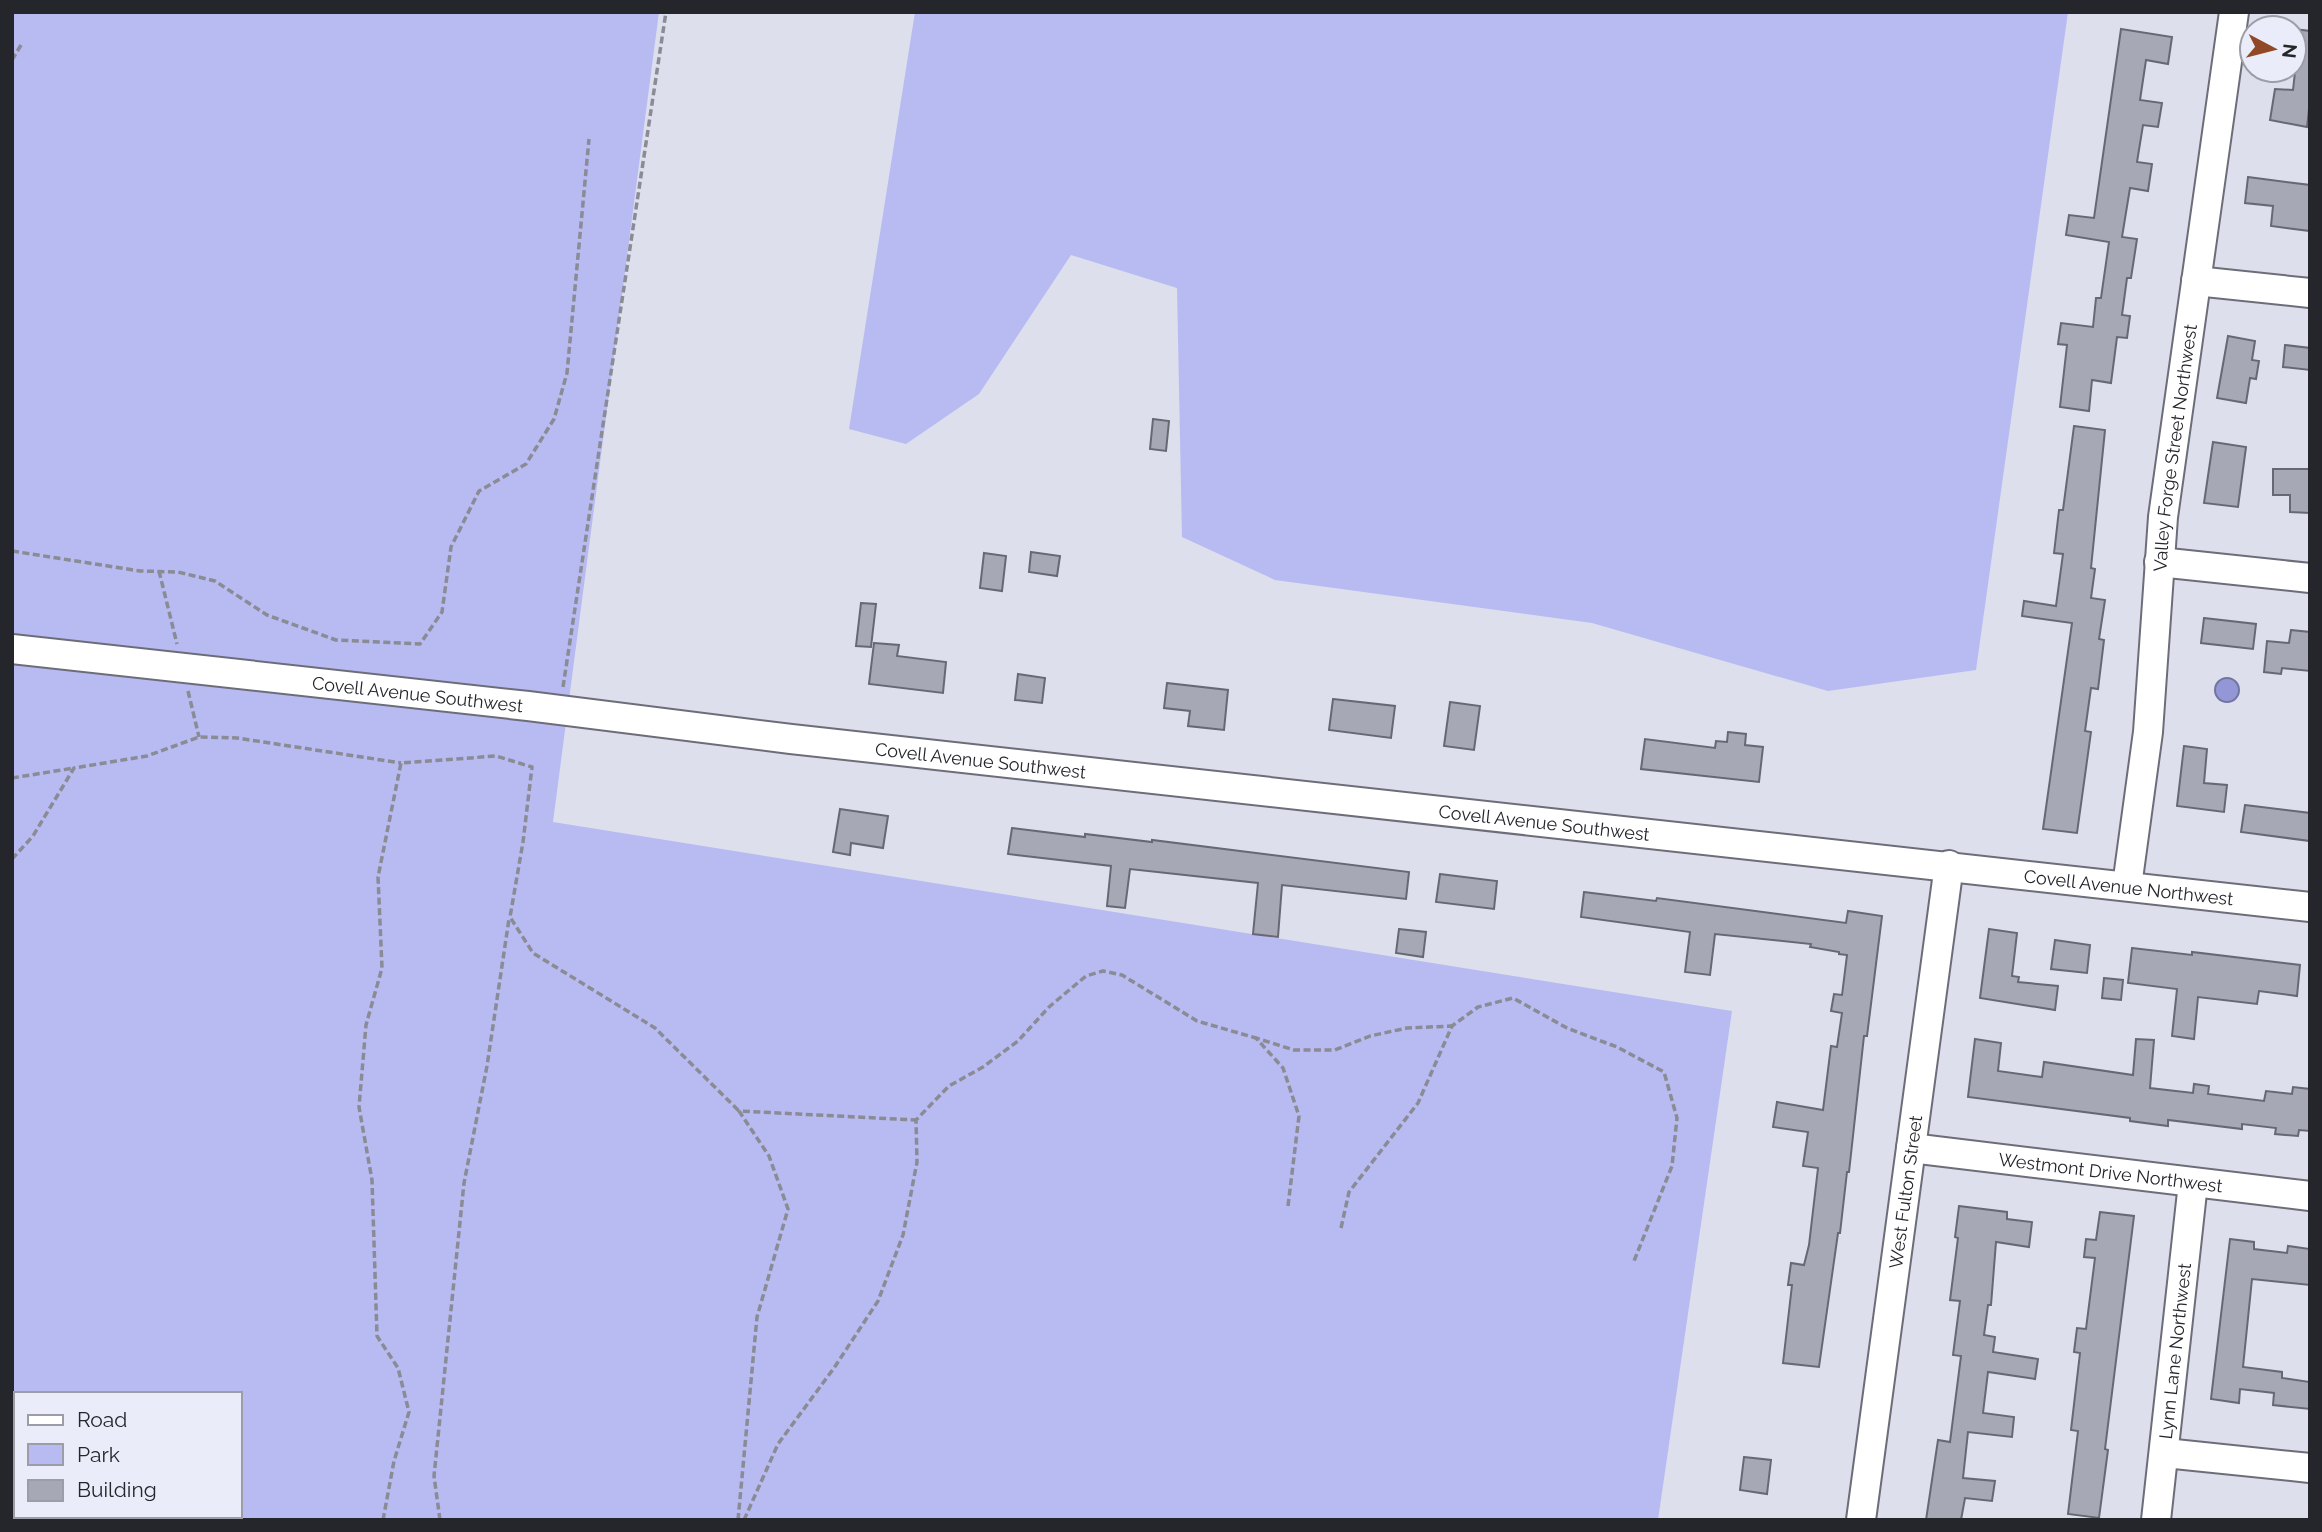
<svg xmlns="http://www.w3.org/2000/svg" width="2322" height="1532" font-family="Raleway,sans-serif">
<rect width="100%" height="100%" fill="#dddfec"/>
<g fill="#b7bbf2" fill-rule="evenodd">
<path d="M12,12H659L553,822L1732,1011L1658,1520H12ZM16,1394H240V1516H16Z"/>
<path d="M915,12H2068L1976,670L1828,691L1592,623L1275,580L1182,537L1177,288L1071,255L979,394L906,444L849,429Z"/>
</g>
<circle fill="#9397d5" stroke="#7275a2" stroke-width="2" cx="2227" cy="690" r="12"/>
<g fill="#a7a8b5" stroke="#676874" stroke-width="2">
<path d="M2121,29L2172,37L2168,64L2146,60L2140,100L2162,103L2158,127L2143,125L2137,162L2152,164L2148,191L2130,188L2122,237L2137,239L2131,278H2127L2122,315L2130,316L2127,338L2117,337L2111,383L2092,380L2089,411L2060,407L2067,345L2058,344L2061,323L2093,327L2096,298H2101L2109,242L2066,235L2069,215L2094,218Z"/>
<path d="M2294,29L2310,31V100L2307,127L2270,120L2275,89L2293,90L2297,54L2294,53Z"/>
<path d="M2248,177L2310,185V231L2271,226L2273,206L2245,203Z"/>
<path d="M2228,336L2255,341L2252,360L2259,361L2256,379L2250,378L2246,403L2217,398Z"/>
<path d="M2285,345L2310,348V370L2283,367Z"/>
<path d="M1153,419L1169,421L1166,451L1150,449Z"/>
<path d="M2074,426L2105,430L2091,568L2095,569L2091,598L2105,600L2099,639L2104,640L2098,689L2091,688L2085,731L2091,732L2077,833L2043,829L2072,623L2022,616L2024,601L2056,606L2063,554L2054,553L2059,510H2063Z"/>
<path d="M2213,442L2246,447L2238,507L2204,503Z"/>
<path d="M2273,469H2310V513L2290,512V495H2273Z"/>
<path d="M1031,552L1060,556L1057,576L1029,572Z"/>
<path d="M984,553L1006,556L1002,591L980,588Z"/>
<path d="M861,603L876,604L871,647L856,646Z"/>
<path d="M2204,618L2256,624L2253,649L2201,643Z"/>
<path d="M2291,630L2310,632V671L2282,668L2281,674L2264,672L2267,641L2289,643Z"/>
<path d="M874,643L899,645L897,656L946,662L943,693L869,684Z"/>
<path d="M1018,674L1045,678L1042,703L1015,700Z"/>
<path d="M1167,683L1228,690L1224,730L1188,726L1190,711L1164,708Z"/>
<path d="M1333,699L1395,706L1391,738L1329,730Z"/>
<path d="M1450,702L1480,706L1474,750L1444,746Z"/>
<path d="M1728,732L1746,734L1745,745L1763,747L1759,782L1641,769L1645,739L1715,748L1716,741L1727,742Z"/>
<path d="M2184,746L2207,749L2204,783L2227,785L2224,812L2177,806Z"/>
<path d="M2245,805L2310,813V841L2241,832Z"/>
<path d="M840,809L888,816L883,848L851,843L850,855L833,852Z"/>
<path d="M1012,828L1085,837V834L1152,842V840L1409,872L1406,899L1282,885L1278,937L1253,934L1258,883L1130,869L1125,908L1107,906L1111,866L1008,854Z"/>
<path d="M1440,874L1497,881L1494,909L1436,902Z"/>
<path d="M1584,892L1656,901L1657,898L1846,923L1848,911L1882,916L1867,1036H1864L1849,1172H1847L1840,1233H1838L1819,1367L1783,1363L1792,1285H1788L1791,1263L1804,1265L1809,1245L1818,1168L1803,1166L1808,1132L1773,1127L1777,1102L1823,1110L1831,1046L1837,1047L1842,1013L1831,1011L1834,994L1842,995L1847,955L1839,954V952L1810,947L1811,944L1715,934L1710,975L1685,972L1690,932L1581,917Z"/>
<path d="M1399,929L1426,932L1423,957L1396,953Z"/>
<path d="M1989,929L2017,933L2012,976L2019,977L2018,982L2058,986L2055,1010L1980,998Z"/>
<path d="M2055,940L2090,945L2087,973L2051,969Z"/>
<path d="M2132,948L2192,955V952L2300,965L2297,996L2259,991L2257,1004L2198,997L2194,1039L2172,1036L2177,989L2128,983Z"/>
<path d="M2104,978L2123,980L2121,1000L2102,998Z"/>
<path d="M1975,1039L2001,1043L1998,1071L2042,1077L2044,1062L2133,1075L2136,1039L2154,1040L2150,1088L2193,1093L2194,1084L2209,1086L2208,1094L2264,1101L2266,1091L2292,1094L2293,1087L2310,1089V1131L2299,1130L2298,1136L2275,1134L2276,1128L2242,1124V1129L2168,1120V1126L2130,1121V1118L1968,1097Z"/>
<path d="M1959,1206L2007,1212V1219L2032,1222L2029,1247L1996,1242L1991,1305H1988L1984,1335L1995,1337L1993,1352L2038,1359L2035,1379L1988,1372L1983,1413L2014,1417L2012,1437L1968,1432L1963,1478L1995,1481L1992,1501L1965,1498L1961,1520H1926L1938,1440L1950,1442L1961,1356L1953,1355L1960,1301L1950,1300L1958,1238L1955,1237Z"/>
<path d="M2100,1212L2134,1216L2105,1449L2108,1450L2099,1518L2068,1514L2078,1431L2071,1430L2080,1353L2074,1352L2077,1328L2086,1329L2095,1258L2084,1257L2086,1239L2096,1240Z"/>
<path d="M2230,1239L2254,1242V1249L2287,1253L2288,1246L2310,1249V1285L2252,1279L2243,1367L2282,1372V1378L2310,1382V1409L2273,1405L2274,1393L2240,1389L2239,1403L2211,1399Z"/>
<path d="M1744,1457L1771,1460L1767,1494L1740,1490Z"/>
</g>
<g fill="none" stroke-linecap="round" stroke-linejoin="round">
<defs>
<g id="minor">
<path d="M2196,281L2310,293"/>
<path d="M2159,562L2310,578"/>
<path id="s1" d="M12,649L528,706L791,739L2310,907"/>
<path id="s2" d="M2127,886L2148,732L2163,517L2234,12"/>
<path id="s3" d="M1911,1148L2310,1196"/>
<path d="M2165,1453L2310,1468"/>
<path id="s4" d="M1861,1520L1949,865"/>
<path id="s5" d="M2156,1520L2193,1183"/>
</g>
</defs>
<use href="#minor" stroke="#6c6d79" stroke-width="32"/>
<g stroke="#8a8b94" stroke-width="3.5" stroke-dasharray="7 3.5" stroke-linecap="butt">
<path d="M12,60L21,45"/>
<path d="M12,551L140,571L178,572L215,581L267,615L336,640L420,644L442,612L451,547L479,491L526,464L554,419L567,373L589,139"/>
<path d="M159,571L177,644"/>
<path d="M563,687L666,12"/>
<path d="M188,691L199,737"/>
<path d="M12,778L74,768"/>
<path d="M12,859L33,836L74,768L147,756L199,737L237,738L401,763"/>
<path d="M1288,1206L1299,1116L1283,1068L1256,1038L1294,1050H1335L1370,1036L1407,1028L1452,1026"/>
<path d="M1341,1228L1349,1192L1418,1103L1452,1026L1478,1007L1513,998L1567,1028L1617,1047L1664,1072L1677,1118L1672,1166L1634,1261"/>
<path d="M383,1520L394,1461L409,1412L398,1368L377,1336L372,1180L359,1107L366,1025L382,968L378,877L401,763L496,756L532,767L523,842L510,917L533,953L655,1028L739,1111"/>
<path d="M440,1520L434,1476L464,1183L487,1066L509,919"/>
<path d="M738,1520L757,1317L788,1209L769,1156L739,1111L916,1120"/>
<path d="M744,1520L778,1444L834,1368L878,1301L903,1235L917,1162L916,1120L949,1086L983,1067L1018,1041L1049,1007L1086,976L1103,971L1122,975L1197,1021L1256,1038"/>
</g>
<use href="#minor" stroke="#fff" stroke-width="28"/>
</g>
<g text-anchor="middle" dominant-baseline="central" stroke-width="5" stroke-linejoin="round" paint-order="stroke">
<g font-size="18" fill="#25262b" stroke="#ebecf9">
<text stroke="none"><textPath href="#s2" startOffset="441">Valley Forge Street Northwest</textPath></text>
<text stroke="none"><textPath href="#s1" startOffset="408">Covell Avenue Southwest</textPath></text>
<text stroke="none"><textPath href="#s1" startOffset="975">Covell Avenue Southwest</textPath></text>
<text stroke="none"><textPath href="#s1" startOffset="1542">Covell Avenue Southwest</textPath></text>
<text stroke="none"><textPath href="#s1" startOffset="2130">Covell Avenue Northwest</textPath></text>
<text stroke="none"><textPath href="#s3" startOffset="201">Westmont Drive Northwest</textPath></text>
<text stroke="none"><textPath href="#s4" startOffset="331">West Fulton Street</textPath></text>
<text stroke="none"><textPath href="#s5" startOffset="170">Lynn Lane Northwest</textPath></text>
</g>
</g>
<rect width="2322" height="1532" fill="none" stroke="#25262b" stroke-width="28"/>
<rect x="14" y="1392" width="228" height="126" fill="#ebecf9" stroke="#9c9da7" stroke-width="2"/>
<rect x="28" y="1415" width="35" height="10" fill="#ffffff" stroke="#9c9da7" stroke-width="2"/>
<text x="77" y="1427" font-size="21" fill="#25262b">Road</text>
<rect x="28" y="1444" width="35" height="21" fill="#b7bbf2" stroke="#9c9da7" stroke-width="2"/>
<text x="77" y="1462" font-size="21" fill="#25262b">Park</text>
<rect x="28" y="1480" width="35" height="21" fill="#a7a8b5" stroke="#9c9da7" stroke-width="2"/>
<text x="77" y="1497" font-size="21" fill="#25262b">Building</text>
<g transform="translate(2273 49) rotate(97)"><circle r="33" fill="#ebecf9" stroke="#9c9da7" stroke-width="2"/>
<path d="M0-5L12 26L0 18L-12 26Z" fill="#904826"/>
<text y="-10" font-size="19" font-weight="bold" text-anchor="middle" fill="#25262b">N</text>
</g>
</svg>
